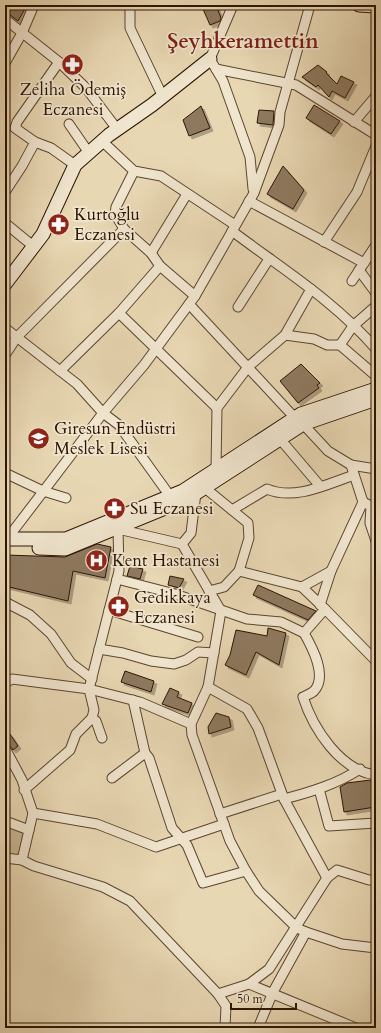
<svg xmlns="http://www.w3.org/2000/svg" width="381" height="1033" font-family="Cardo,serif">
<defs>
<filter id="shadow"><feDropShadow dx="3" dy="3" stdDeviation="0" flood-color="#0004"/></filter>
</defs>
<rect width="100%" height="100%" fill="#e8d7b3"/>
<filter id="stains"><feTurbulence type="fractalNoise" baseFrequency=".005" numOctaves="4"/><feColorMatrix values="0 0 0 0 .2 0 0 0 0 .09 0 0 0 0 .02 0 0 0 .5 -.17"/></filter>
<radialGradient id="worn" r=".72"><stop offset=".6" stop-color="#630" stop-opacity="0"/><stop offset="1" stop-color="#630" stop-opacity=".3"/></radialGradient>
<path fill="#c8b695" stroke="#7a654c" d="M5,819L27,825L19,857L5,855Z"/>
<g fill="#8e795f" stroke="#2c1403" filter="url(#shadow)">
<path d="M5,5H27L18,21L5,11Z"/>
<path d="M212,5H216L221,18L220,21L210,25L203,9Z"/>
<path d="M318,65L327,72L326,73L337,84L341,76L354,82L345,98L332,91L329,97L318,85L316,87L302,77Z"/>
<path d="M314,105L340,121L331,134L306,118Z"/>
<path d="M201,106L210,128L189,136L183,120Z"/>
<path d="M259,110L274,111L273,125L257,123Z"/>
<path d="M283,166L304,190L293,209L267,194Z"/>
<path d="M301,364L320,383L317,385L319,388L298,403L280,381Z"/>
<path d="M97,544L111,547L105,578L73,571L68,601L5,586V555L65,557Z"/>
<path d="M130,566L143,569L140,579L127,576Z"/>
<path d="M170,576L184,579L179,588L168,585Z"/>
<path d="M258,585L316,611L308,620L253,595Z"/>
<path d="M268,628L286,633L279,665L256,652L246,675L225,665L230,655L236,630L267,636Z"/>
<path d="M125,671L154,681L151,692L121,682Z"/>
<path d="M170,688L179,692L177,697L192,703L188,713L162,704Z"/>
<path d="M216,713L229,717L231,727L209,734L208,727Z"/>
<path d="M10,734L18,746L13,750L5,740V738Z"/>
<path d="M371,780L375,807L344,812L340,787L347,783Z"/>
</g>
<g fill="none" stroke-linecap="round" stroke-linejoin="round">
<defs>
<g id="street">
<path d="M130,5V28L163,97"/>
<path d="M233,5L210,59L223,81L250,157L253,189"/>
<path d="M5,19L59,62L86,88L117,129"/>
<path d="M59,62L17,122L15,128L35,142L51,148L75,165"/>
<path d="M5,63L22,33L34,5"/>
<path d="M216,69L296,85L376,135"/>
<path d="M354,122L376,96"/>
<path d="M69,124L89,153"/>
<path d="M102,141L134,171L161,176L235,225"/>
<path d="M134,171L116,207L115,214L124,229L151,253L160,266L195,296"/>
<path d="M5,192L22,166L35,142"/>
<path d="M249,201L364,263"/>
<path d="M5,223L33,246"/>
<path d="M232,231C281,268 336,302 376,349"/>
<path d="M324,242L357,192L376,146"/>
<path d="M151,253L187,194"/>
<path d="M359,270L376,293"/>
<path d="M352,281L376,245"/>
<path d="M189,304L295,418"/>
<path d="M238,307L269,259"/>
<path d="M119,313L217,408"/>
<path d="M5,328L77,384L103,413L119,425L170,496"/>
<path d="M285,335L314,339L327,345H340L376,376"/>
<path d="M340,345L353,326L376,306"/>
<path d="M5,355L17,337L124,229"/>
<path d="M60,371L119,313L160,266"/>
<path d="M303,424L328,451L351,465"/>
<path d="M280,439L320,486"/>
<path d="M216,470L217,408L248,367L285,335L311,289"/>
<path d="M5,473L43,491L66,498"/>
<path d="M205,488L232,510L267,489C295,501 327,484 354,475"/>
<path d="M363,502L371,506L370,523L376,541"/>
<path d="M232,510L248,523L249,538L239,571"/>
<path d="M7,539L103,413L144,365L195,296L254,193L279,125L280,112L310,5"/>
<path d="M182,544L191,533L196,493"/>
<path d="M117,579L175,594L247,619L281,622L304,633L325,609L302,587L239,571L224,587L209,591"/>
<path d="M302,587L331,571L363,502L351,465L376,469"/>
<path d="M5,602L30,615L51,634L71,663L92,679"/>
<path d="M320,605L331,571"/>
<path d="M325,609L376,661"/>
<path d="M109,610L198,637"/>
<path d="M304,633C312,647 328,676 314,691C312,693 307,695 303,697C313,728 340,771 376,775"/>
<path d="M99,649L123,653L151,661L174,664L186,660L198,652L214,653"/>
<path d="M5,683L12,679L89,689L140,702L191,724"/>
<path d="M208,687L247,709L258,728L284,799L327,878L269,969L249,984L356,1028"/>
<path d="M133,700L145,753L149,758L172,828L187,845L203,883L246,871"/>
<path d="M92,718L94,710L89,689L119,571L118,529L182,544L221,611L208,687L191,724L192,735L230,841L246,871L259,891L297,928L306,932L342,944L376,948"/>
<path d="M5,748L22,780L33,813L22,860L34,866L103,887L130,901L218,994L226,1006L225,1028"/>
<path d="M112,778L145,753"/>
<path d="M319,789L329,826L376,823"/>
<path d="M24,790L70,750L76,734L92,718L96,721L102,738"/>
<path d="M284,799C311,792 337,784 360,769"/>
<path d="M33,813L97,824L156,847L224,824"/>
<path d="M220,814L282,794"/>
<path d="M5,821L29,830"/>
<path d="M5,858L22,860"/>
<path d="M327,878L337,870L369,880H376"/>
<path d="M218,994L249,984"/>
<path d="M258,1028L273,992L306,932"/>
<path d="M371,1028L376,1027"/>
</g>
<g id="secondary">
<path d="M359,5L376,6"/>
<path d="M5,284L43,234L75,165L109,135L152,105L210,59"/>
<path d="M5,539H66L183,491L301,414L376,389"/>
<path d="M39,548L65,549L187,499L303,424L376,399"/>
</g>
</defs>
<use href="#street" stroke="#5b452f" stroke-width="11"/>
<use href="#secondary" stroke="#2c1403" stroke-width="15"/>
<use href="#street" stroke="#f0e5ce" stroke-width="9"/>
<use href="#secondary" stroke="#f0e5ce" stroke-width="13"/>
</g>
<defs>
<symbol id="pharmacy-disc" viewBox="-11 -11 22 22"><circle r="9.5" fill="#8f2418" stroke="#f0e5ce"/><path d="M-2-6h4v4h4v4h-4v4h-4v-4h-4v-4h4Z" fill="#fff"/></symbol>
<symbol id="school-disc" viewBox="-11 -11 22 22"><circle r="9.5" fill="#8f2418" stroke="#f0e5ce"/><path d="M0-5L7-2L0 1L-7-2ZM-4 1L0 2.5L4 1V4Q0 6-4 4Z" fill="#fff"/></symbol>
<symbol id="hospital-disc" viewBox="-11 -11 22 22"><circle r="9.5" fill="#8f2418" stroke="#f0e5ce"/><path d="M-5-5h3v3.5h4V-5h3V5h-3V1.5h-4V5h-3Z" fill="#fff"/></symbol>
</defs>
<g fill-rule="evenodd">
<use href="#pharmacy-disc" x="60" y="52" width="25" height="25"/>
<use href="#pharmacy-disc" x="46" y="212" width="25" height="25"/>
<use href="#school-disc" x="26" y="426" width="25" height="25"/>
<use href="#pharmacy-disc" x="102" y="496" width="25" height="25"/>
<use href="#hospital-disc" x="84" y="548" width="25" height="25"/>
<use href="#pharmacy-disc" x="106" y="594" width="25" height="25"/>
</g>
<g text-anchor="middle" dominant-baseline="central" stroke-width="3.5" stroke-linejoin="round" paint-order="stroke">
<g font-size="17" fill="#2c1403" stroke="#f0e5ce" text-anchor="start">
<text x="73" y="89" text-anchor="middle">Zeliha Ödemiş<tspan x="73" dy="20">Eczanesi</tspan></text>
<text x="74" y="214">Kurtoğlu<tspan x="74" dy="20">Eczanesi</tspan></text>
<text x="54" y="428">Giresun Endüstri<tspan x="54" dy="20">Meslek Lisesi</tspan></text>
<text x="130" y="508">Su Eczanesi</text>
<text x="112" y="560">Kent Hastanesi</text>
<text x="134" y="597">Gedikkaya<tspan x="134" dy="20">Eczanesi</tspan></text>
</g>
<g font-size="21" font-weight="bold" fill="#7a1f14" stroke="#f0e5ce">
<text x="243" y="41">Şeyhkeramettin</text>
</g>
</g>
<rect width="381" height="1033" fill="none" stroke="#e8d7b3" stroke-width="20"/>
<rect x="6" y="6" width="369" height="1021" fill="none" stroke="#2c1403" stroke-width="2"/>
<rect x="10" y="10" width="361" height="1013" fill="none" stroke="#2c1403"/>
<path d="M231 1003v6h65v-6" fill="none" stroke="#2c1403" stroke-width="2"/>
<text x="237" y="1003" font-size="12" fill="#2c1403" stroke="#f0e5ce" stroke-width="3" paint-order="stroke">50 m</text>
<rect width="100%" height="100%" filter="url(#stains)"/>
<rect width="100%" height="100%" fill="url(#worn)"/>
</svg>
